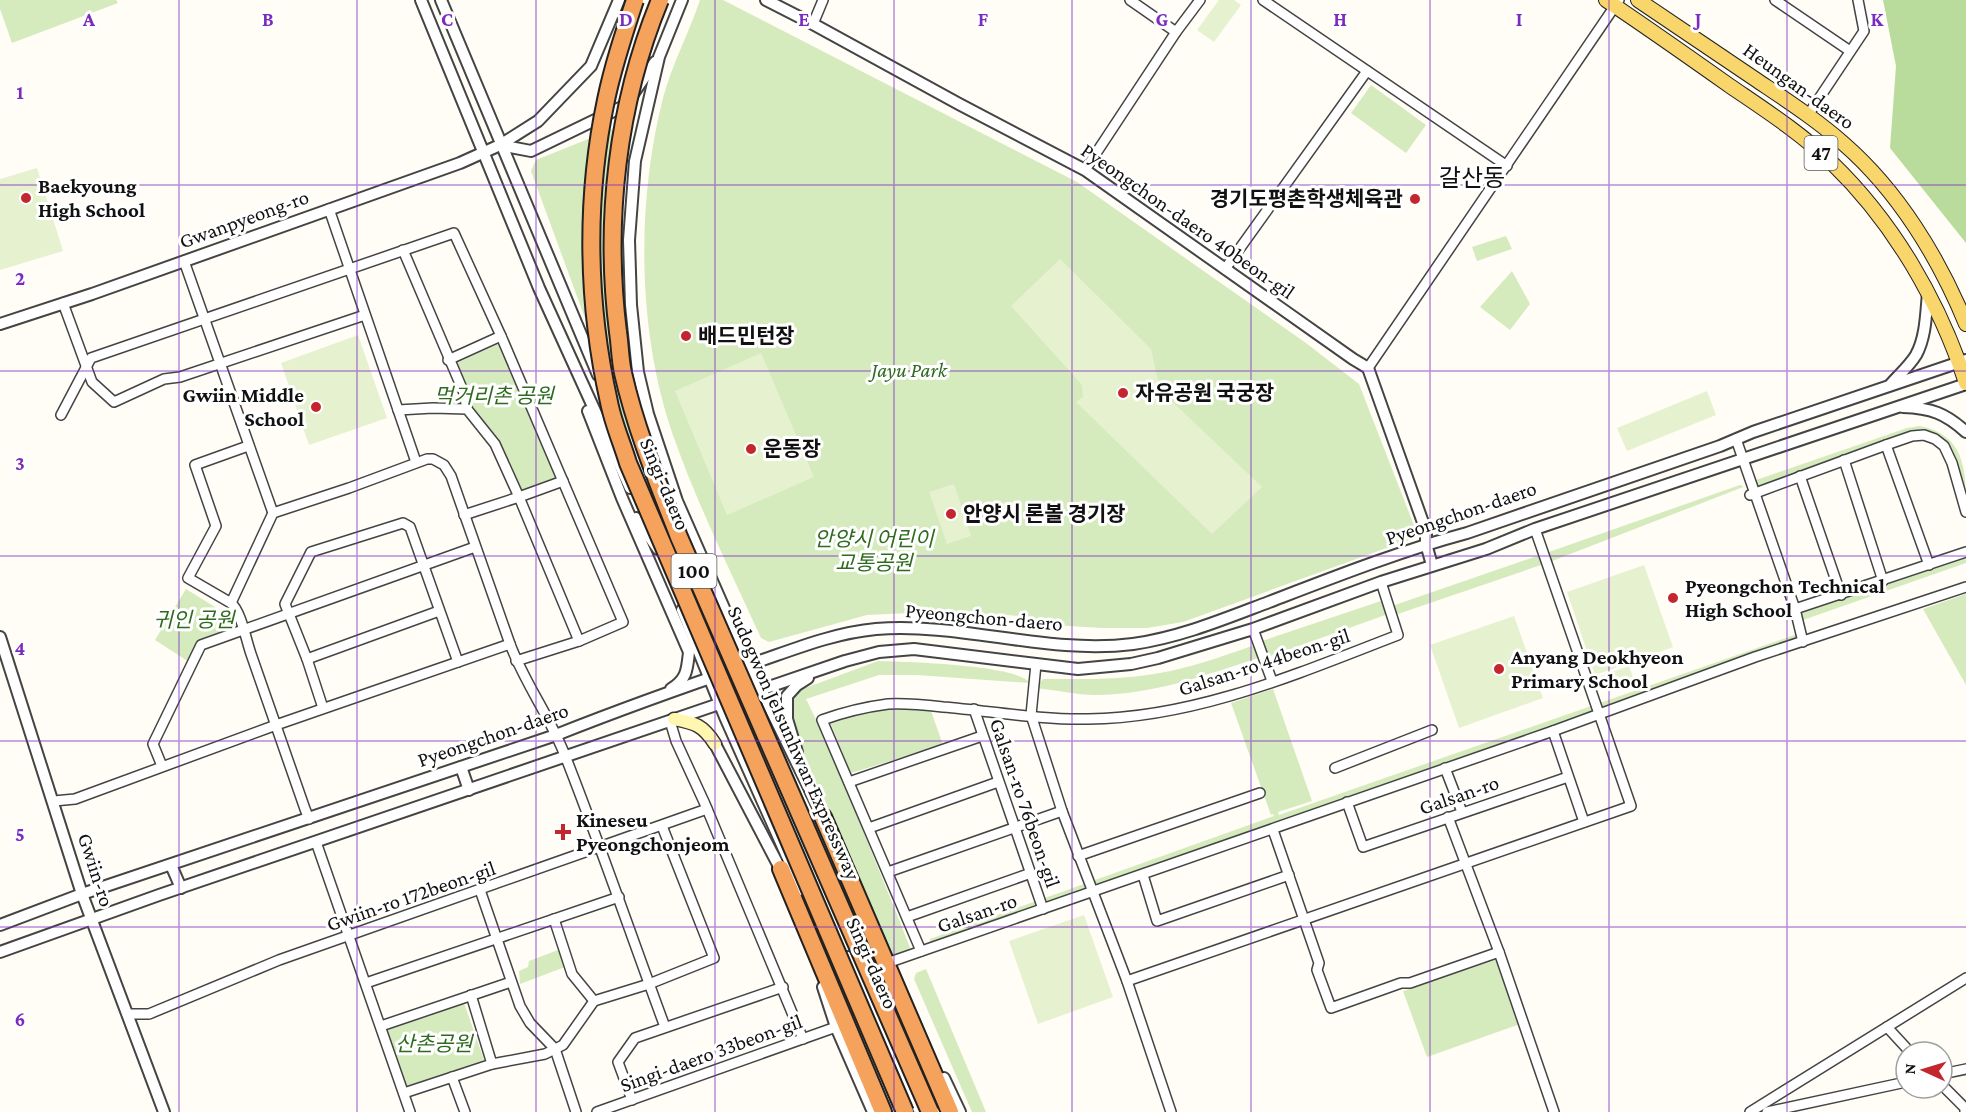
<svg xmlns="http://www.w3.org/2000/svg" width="1966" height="1112" font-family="'Crimson Pro','Noto Sans KR',serif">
<rect width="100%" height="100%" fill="#fffdf5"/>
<g fill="#d5ebbd">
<path d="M0,0H116L118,3L12,43L0,9Z"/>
<path d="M700,0H723L1077,182L1306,343L1359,384L1415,528L1414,538L1183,622L1147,628H1102L1036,624L1030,617L1007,615L999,619L930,612L867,615L769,642L761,638C731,572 698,506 674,438C637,334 636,204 663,98C672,64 689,33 700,0Z"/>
<path d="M1371,85L1426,125L1406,153L1351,113Z"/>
<path d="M623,125L610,237L637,434L629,438L531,171L536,160Z"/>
<path d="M1506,236L1512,249L1477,261L1472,247Z"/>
<path d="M1512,271L1530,304L1510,330L1480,307Z"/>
<path d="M499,344L559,479L521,491L499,443L488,427L469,408L454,364Z"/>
<path d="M1920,426C1965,435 1966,470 1966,507L1953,461L1925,433L1756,491L1753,481L1907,428Z"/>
<path d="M1751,484L1547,563L1392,616V606L1537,556L1546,562V553L1740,485L1744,487Z"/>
<path d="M1966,554V563L1803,620L1800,616L1798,611Z"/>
<path d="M186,589L223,612L229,632L198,643L189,662L155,640Z"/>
<path d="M1966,594V685L1923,609Z"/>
<path d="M1381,601L1388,614L1265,658L1260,644L1262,641Z"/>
<path d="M1797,634L1800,642L930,943V939L1274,816L1273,814L1271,815L1231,703L1273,689L1312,801L1278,812L1279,815Z"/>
<path d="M1252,646L1255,647L1258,658C1206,675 1152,695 1096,695C1076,695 1056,690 1036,688L1043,679C1080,679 1117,680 1154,674C1188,669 1220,657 1252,646Z"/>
<path d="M878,661C905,662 1015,664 1030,683L917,675H879L806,699L827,742L900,922L910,948L903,954H891L787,716L790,698L800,690Z"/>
<path d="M904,707L931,711L943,745L851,773L830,722L850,714Z"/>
<path d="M558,950L565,967L520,984L519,971L528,967L529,961Z"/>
<path d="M1501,958L1523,1023L1427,1057L1403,991Z"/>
<path d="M926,969L986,1112H972L914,979L916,973Z"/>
<path d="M463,1000L484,1060L406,1089L384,1029Z"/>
</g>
<path fill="#b9dc9c" d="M1883,0H1966V243L1890,148L1896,66Z"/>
<g fill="#e6f2cf">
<path d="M1219,0H1234L1241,5L1214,42L1197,30Z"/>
<path d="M37,168L63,251L0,270V179Z"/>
<path d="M1060,259L1151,349L1160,390L1262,487L1212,534L1076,402L1083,397L1082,385L1011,306Z"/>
<path d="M358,335L387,418L309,445L281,363Z"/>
<path d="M761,353L814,477L727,515L675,391Z"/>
<path d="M1707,391L1716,415L1627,451L1617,428Z"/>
<path d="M954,484L971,536L947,544L929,492Z"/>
<path d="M1644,565L1673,647L1595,675L1567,592Z"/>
<path d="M1514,616L1543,698L1459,728L1430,645Z"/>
<path d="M1629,666L1634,680L1603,691L1598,677Z"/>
<path d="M1084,915L1113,997L1038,1024L1009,941Z"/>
</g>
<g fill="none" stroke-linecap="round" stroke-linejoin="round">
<defs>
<g id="minor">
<path d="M1130,0L1176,32"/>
<path d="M1263,0L1507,166"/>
<path d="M1775,0L1850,51"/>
<path d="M813,24L823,0"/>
<path d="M1808,115L1864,31L1858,0"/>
<path d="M1085,170L1176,32L1200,0"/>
<path d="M329,209L416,462"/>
<path d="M403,250L464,393L467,409"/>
<path d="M184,261L273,513"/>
<path d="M1225,269L1367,71"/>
<path d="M63,303L92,382L114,402L164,379L180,377L365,315"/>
<path d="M448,360L501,336"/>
<path d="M1368,368L1619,0"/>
<path d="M398,410L433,408L467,409L495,444L519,497L563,481"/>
<path d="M61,415L91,358L454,233L501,336L623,622L579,641L516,661"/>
<path d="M1736,439L1795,609L1803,642"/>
<path d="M1886,445L1929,565"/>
<path d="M1844,460L1883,581"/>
<path d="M1800,476L1841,595"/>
<path d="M1750,495L1886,445L1912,436L1924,435L1935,439L1944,446L1952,463L1966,512"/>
<path d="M464,515L519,497L579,641"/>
<path d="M231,603L188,578L216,526L195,465L248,446"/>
<path d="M1792,610L1966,552"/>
<path d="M1253,629L1272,681"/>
<path d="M510,644C525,684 551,718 566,758C601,847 632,938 665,1027"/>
<path d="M307,659L439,611"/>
<path d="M1036,664L1031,715L1062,811L1127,981L1171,1112"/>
<path d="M323,708L307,659L285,604L311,552L403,523L410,527L458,662"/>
<path d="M974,709L1043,909"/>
<path d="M670,721L676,741L705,804L803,1039"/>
<path d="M1553,731L1584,822"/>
<path d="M162,766L153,744L201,645L475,547"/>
<path d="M1335,768L1432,730"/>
<path d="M1445,768L1462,812"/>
<path d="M849,782L982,736"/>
<path d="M54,801L75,799L276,725L510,644L451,476L444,465L433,459H427L349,488L273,513L231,603C241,611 246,640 251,654C269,706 287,757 305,809L309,819"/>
<path d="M1347,802L1363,847L1568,777"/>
<path d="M1448,817L1499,952L1554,1112"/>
<path d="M869,828L998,782"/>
<path d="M1273,830L1319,963L1317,970L1331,1008L1401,983H1410L1499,952"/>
<path d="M316,842L410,1112"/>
<path d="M1078,856L1260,793"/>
<path d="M888,872L1062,811"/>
<path d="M1143,875L1157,921L1289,875"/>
<path d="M480,890L520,1006L530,1023L555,1049L576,1112"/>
<path d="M907,917L1031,873"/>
<path d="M554,919L572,974L594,1001"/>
<path d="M921,951L822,720C844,712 865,707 888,704C906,703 925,705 943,707C991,711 1040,720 1088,719C1196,718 1299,673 1398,635L1381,582"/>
<path d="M890,962L1553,731L1755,657L1966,587"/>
<path d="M1127,981L1631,806L1535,529"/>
<path d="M366,983L619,897"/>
<path d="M471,995L492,1064"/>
<path d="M127,1014H149L279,960L707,809"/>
<path d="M381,1026L511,982"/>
<path d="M1887,1027L1910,1052"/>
<path d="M1942,1074L1966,1069"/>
<path d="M452,1077L465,1112"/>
<path d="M1942,1085L1965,1108V1112"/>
<path d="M404,1093L492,1064L545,1054L563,1045L594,1001L649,984L714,958L662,826"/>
<path d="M632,1100L618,1062L635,1038L783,987"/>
<path d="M597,1112L836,1027"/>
<path d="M1750,1112L1966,978"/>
<path d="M1767,1112L1906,1082"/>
</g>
<g id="tertiary">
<path d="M421,0L539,288L630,488"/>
<path d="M441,0L598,375"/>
<path d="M682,0L659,57L635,161L629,240L631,305L638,372L648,414L677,501L749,665L812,794"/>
<path d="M766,0L813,24L959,104L1085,170L1353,359L1368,368L1426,531V544L1432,565"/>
<path d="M633,94L655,62"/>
<path d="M500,145L531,151L626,105L627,101"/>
<path d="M0,324L92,294L460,163L500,145L538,121L591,66L619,0"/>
<path d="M1891,384C1899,375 1910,365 1916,355C1926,337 1926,313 1928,293"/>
<path d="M1903,407C1931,408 1945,413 1966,432"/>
<path d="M588,411L622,498L689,652C687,670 687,679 671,689"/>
<path d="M659,505L668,542"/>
<path d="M636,518L658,549"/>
<path d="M682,610L725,717L802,890"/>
<path d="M0,637L82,894L164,1112"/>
<path d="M715,744L783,874"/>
<path d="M797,752L787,719V696L797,685L808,678"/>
<path d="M461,767L469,790"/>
<path d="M810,790L825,822"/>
<path d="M171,865L181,888"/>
<path d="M0,925L82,894L556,735C619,710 683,687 748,665C790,651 832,633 876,629C962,622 1047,655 1133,644C1181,637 1224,619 1269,602C1334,577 1400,551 1467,533L1720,446L1753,432L1966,360"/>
<path d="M0,952L159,895L845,661L879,652L914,649L1078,669L1131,664L1158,658L1253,629L1381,582L1486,549L1535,529L1966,384"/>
<path d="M848,957L920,1112"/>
<path d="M823,987L836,1027L873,1112"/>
<path d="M944,1078L960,1112"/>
</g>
<path id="secondary" d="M674,719C695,723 703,725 715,744"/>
<g id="primary">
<path d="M1606,0C1648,28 1689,57 1730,86C1765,110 1801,133 1832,163C1894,223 1939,301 1966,383"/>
<path d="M1638,0C1677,26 1716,53 1755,79C1786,100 1817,120 1844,144C1898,191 1939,258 1966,324"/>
</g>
<g id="motorway">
<path d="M823,817L950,1112"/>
<path d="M781,869L883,1112"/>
</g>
</defs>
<use href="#minor" stroke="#444" stroke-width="12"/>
<use href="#tertiary" stroke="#444" stroke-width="14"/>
<use href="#secondary" stroke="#333" stroke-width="15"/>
<use href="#primary" stroke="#222" stroke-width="16"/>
<use href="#motorway" stroke="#222" stroke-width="20"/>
<use href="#minor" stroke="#fff" stroke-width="9"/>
<use href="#tertiary" stroke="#fff" stroke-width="10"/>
<use href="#secondary" stroke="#fff6b0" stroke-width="12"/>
<use href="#primary" stroke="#f9d66b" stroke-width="14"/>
<use href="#motorway" stroke="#f5a25d" stroke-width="16"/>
<defs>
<g id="motorway-bridge">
<path d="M635,0C624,33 613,66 606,100C585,199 587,304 609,402C613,423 622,443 628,463L905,1112"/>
<path d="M660,0C617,104 604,221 618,332C620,345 620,359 623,373C636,430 658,483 679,537L930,1112"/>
</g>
</defs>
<use href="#motorway-bridge" stroke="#222" stroke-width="20" stroke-linecap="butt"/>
<use href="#motorway-bridge" stroke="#f5a25d" stroke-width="16"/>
</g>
<path fill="none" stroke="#7b2cbf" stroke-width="1.5" stroke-opacity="0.55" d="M179,0V1112M357,0V1112M536,0V1112M715,0V1112M894,0V1112M1072,0V1112M1251,0V1112M1430,0V1112M1609,0V1112M1787,0V1112M0,185H1966M0,371H1966M0,556H1966M0,741H1966M0,927H1966"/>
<g fill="#c4262e" stroke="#fff" stroke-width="2">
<circle cx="26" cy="198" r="6"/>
<circle cx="1415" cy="199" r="6"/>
<circle cx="686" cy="336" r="6"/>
<circle cx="1123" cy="393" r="6"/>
<circle cx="316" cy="407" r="6"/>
<circle cx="751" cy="449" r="6"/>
<circle cx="951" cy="514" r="6"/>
<circle cx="1673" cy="598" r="6"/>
<circle cx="1499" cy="669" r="6"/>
<path d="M560 823h6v6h6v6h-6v6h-6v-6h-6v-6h6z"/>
</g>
<g text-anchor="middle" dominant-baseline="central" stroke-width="6" stroke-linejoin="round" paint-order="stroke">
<g fill="#fff" stroke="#585858" stroke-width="1.5">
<rect x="1804.5" y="136" width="33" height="34" rx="4.5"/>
<rect x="671.5" y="554" width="45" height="34" rx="4.5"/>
</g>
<g font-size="20" font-weight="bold" fill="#111">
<text x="1821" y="153">47</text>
<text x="694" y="571">100</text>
</g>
<g font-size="21" fill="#111" stroke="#fff">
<text transform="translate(1799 86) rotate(36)">Heungan-daero</text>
<text transform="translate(244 219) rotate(-20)">Gwanpyeong-ro</text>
<text transform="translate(1188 221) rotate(35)">Pyeongchon-daero 40beon-gil</text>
<text transform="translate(665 484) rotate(67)">Singi-daero</text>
<text transform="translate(1461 513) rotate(-19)">Pyeongchon-daero</text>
<text transform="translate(984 617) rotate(5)">Pyeongchon-daero</text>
<text transform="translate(1264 662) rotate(-18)">Galsan-ro 44beon-gil</text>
<text transform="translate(493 735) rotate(-19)">Pyeongchon-daero</text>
<text transform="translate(794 743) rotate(66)">Sudogwon Je1sunhwan Expressway</text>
<text transform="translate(1459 795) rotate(-19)">Galsan-ro</text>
<text transform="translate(1025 803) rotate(71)">Galsan-ro 76beon-gil</text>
<text transform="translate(96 870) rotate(72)">Gwiin-ro</text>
<text transform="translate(411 896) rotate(-19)">Gwiin-ro 172beon-gil</text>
<text transform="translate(977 913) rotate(-19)">Galsan-ro</text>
<text transform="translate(872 963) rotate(66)">Singi-daero</text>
<text transform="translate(711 1053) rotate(-20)">Singi-daero 33beon-gil</text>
</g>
<g font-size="21" font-weight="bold" fill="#111" stroke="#fff" text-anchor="start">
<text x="38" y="186">Baekyoung<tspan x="38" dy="24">High School</tspan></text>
<text x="1403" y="199" text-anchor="end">경기도평촌학생체육관</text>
<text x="698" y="336">배드민턴장</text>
<text x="1135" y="393">자유공원 국궁장</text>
<text x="304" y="395" text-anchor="end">Gwiin Middle<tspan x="304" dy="24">School</tspan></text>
<text x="763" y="449">운동장</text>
<text x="963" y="514">안양시 론볼 경기장</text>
<text x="1685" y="586">Pyeongchon Technical<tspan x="1685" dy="24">High School</tspan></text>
<text x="1511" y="657">Anyang Deokhyeon<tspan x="1511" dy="24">Primary School</tspan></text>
<text x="576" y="820">Kineseu<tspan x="576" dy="24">Pyeongchonjeom</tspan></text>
</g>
<g font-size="21" font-style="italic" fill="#2f6b1f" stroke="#fff">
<text x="909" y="370">Jayu Park</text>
<text x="494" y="396">먹거리촌 공원</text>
<text x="874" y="539">안양시 어린이<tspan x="874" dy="24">교통공원</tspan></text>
<text x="194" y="620">귀인 공원</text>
<text x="434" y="1044">산촌공원</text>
</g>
<g font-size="24" fill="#111" stroke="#fff">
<text x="1472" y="177">갈산동</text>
</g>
</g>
<g font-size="20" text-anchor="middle" font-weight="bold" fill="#7b2cbf" stroke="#fff" stroke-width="6" stroke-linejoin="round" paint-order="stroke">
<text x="89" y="26">A</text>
<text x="268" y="26">B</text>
<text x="447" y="26">C</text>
<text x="626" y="26">D</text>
<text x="804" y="26">E</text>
<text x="983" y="26">F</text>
<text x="1162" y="26">G</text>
<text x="1340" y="26">H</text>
<text x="1519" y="26">I</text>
<text x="1698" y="26">J</text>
<text x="1877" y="26">K</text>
<text x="20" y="99">1</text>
<text x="20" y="285">2</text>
<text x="20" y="470">3</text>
<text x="20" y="655">4</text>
<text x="20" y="841">5</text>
<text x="20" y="1026">6</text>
</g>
<g transform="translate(1924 1070) rotate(274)"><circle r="28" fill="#ffffff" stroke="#a0a0a0" stroke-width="1.5"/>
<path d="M0-4.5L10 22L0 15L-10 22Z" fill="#c4262e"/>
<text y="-9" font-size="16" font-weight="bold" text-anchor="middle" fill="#111111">N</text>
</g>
</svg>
